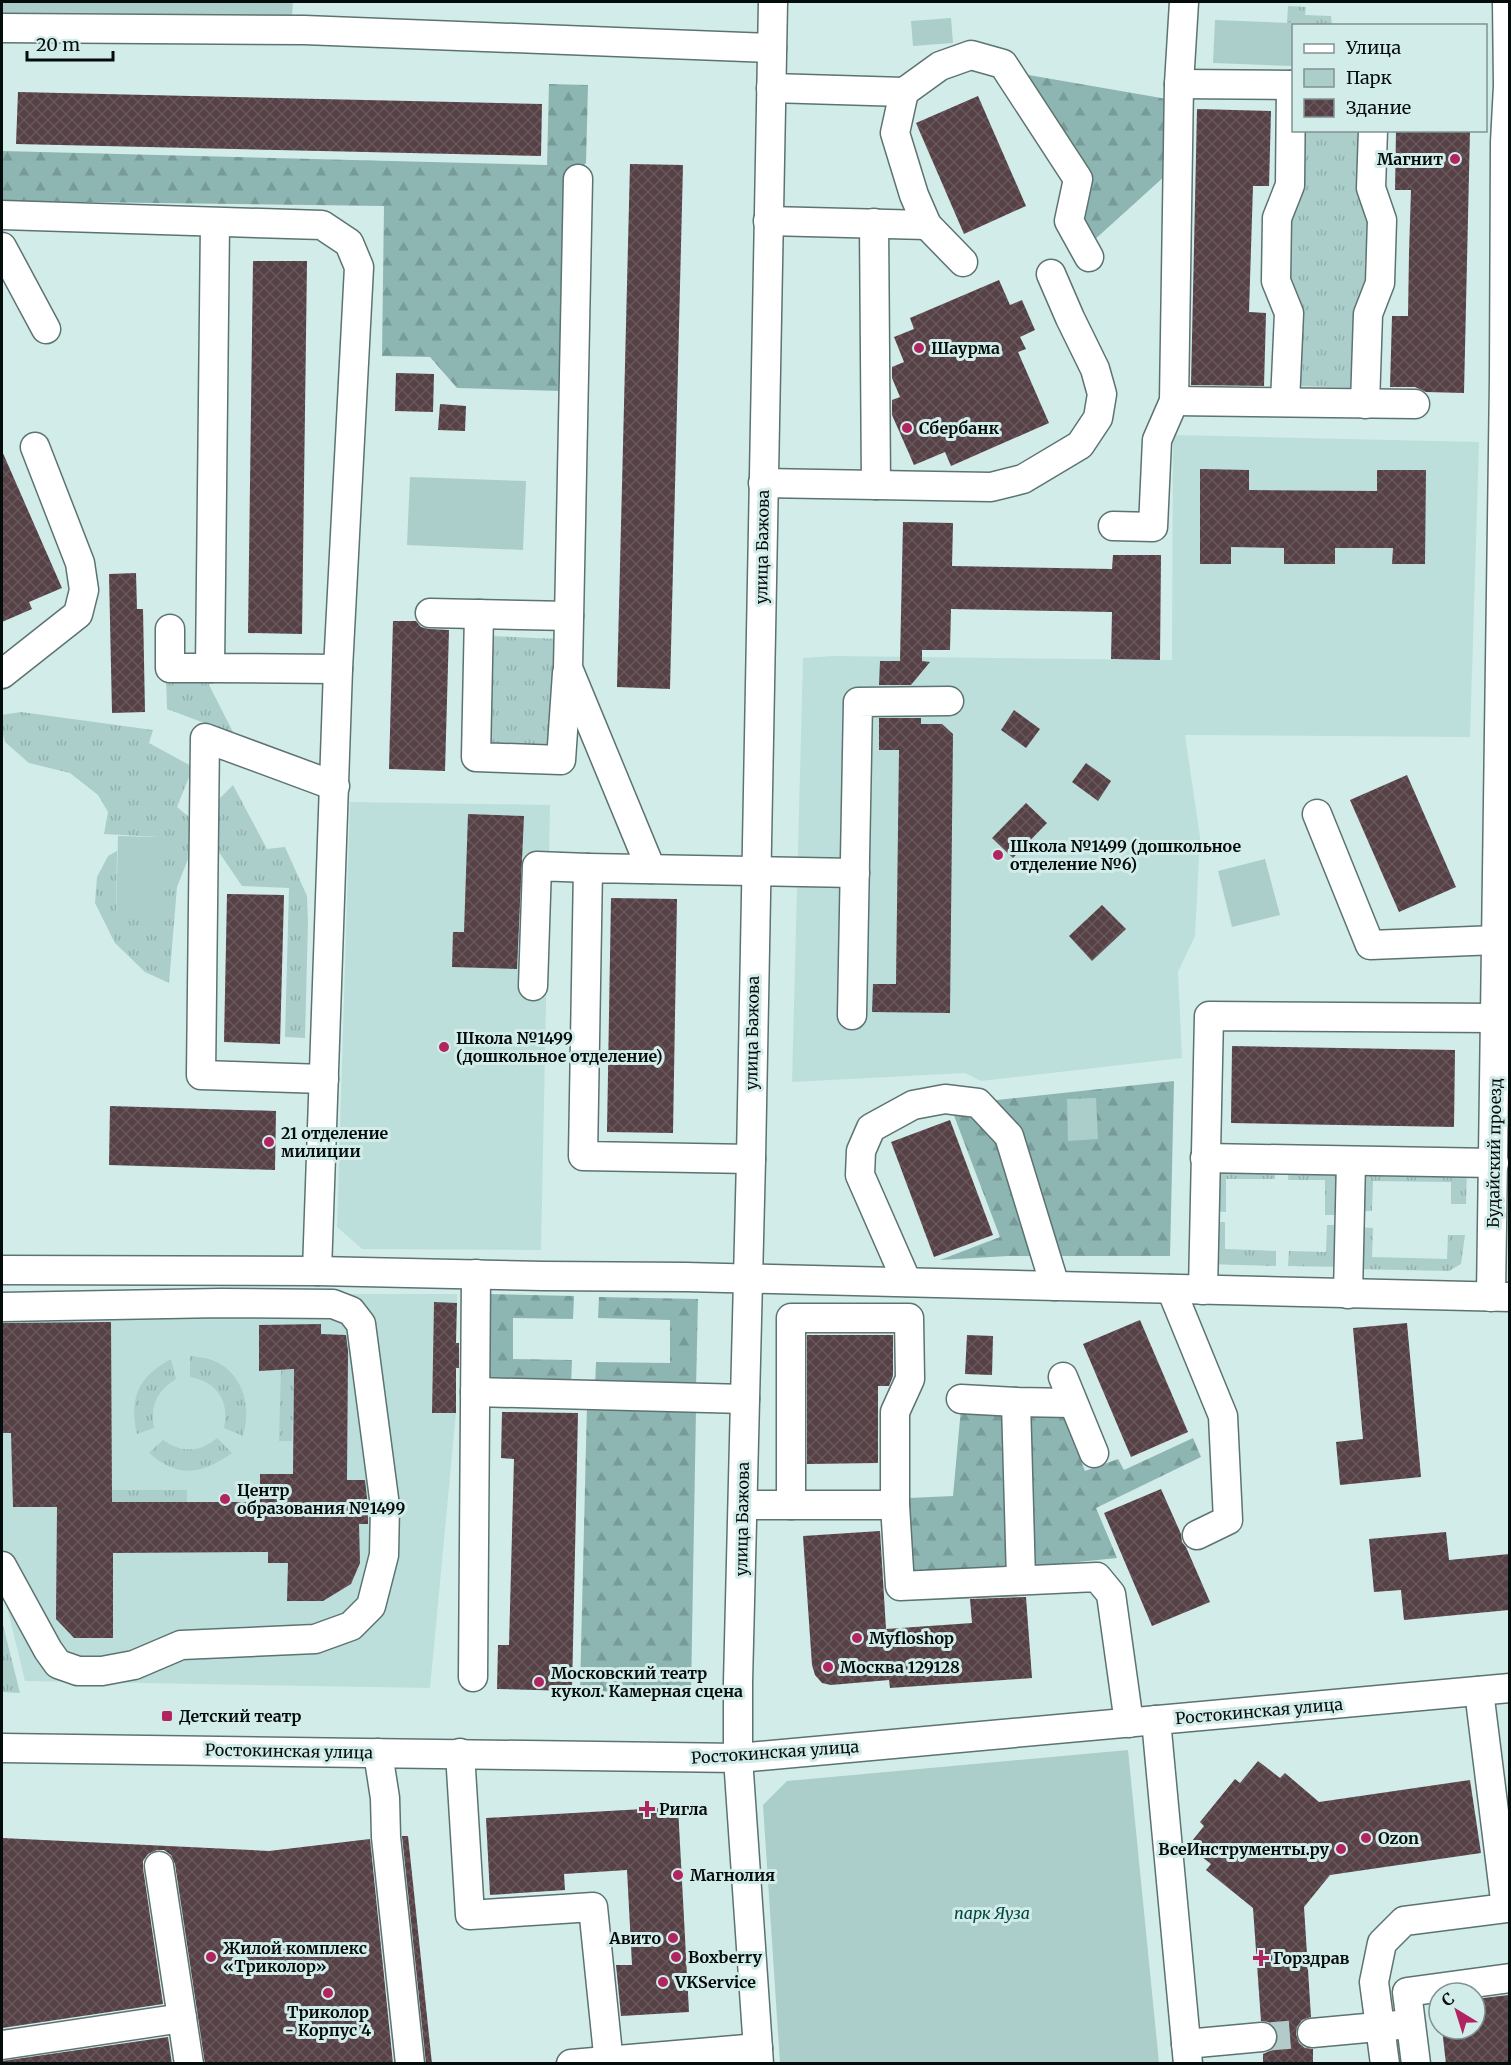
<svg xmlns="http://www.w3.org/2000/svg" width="1511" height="2065" font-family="Merriweather,serif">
<defs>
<pattern id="grass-tufts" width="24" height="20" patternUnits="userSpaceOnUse" patternTransform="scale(1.5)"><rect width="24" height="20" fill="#abceca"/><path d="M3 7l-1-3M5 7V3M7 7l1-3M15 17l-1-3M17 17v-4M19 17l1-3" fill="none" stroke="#92b0ac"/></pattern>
<pattern id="forest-firs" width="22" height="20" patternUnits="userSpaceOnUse" patternTransform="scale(1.5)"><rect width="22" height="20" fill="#8db6b2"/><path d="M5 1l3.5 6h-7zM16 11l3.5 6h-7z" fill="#789b98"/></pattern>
<pattern id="building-cross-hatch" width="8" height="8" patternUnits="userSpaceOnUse" patternTransform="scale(1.5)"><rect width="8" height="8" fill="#554146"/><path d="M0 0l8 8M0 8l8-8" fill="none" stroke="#68585c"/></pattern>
</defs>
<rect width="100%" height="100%" fill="#d2ece9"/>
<g fill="#bcdfdb">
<path d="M1173,435L1479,442L1470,737L1185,735L1200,837L1195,936L1178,972L1182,1058L981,1081L965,1073L792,1082L803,658L834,656L1172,660Z"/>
<path d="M350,802L550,805L541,1250L362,1249L337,1227Z"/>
<path d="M2,1294H457V1303H434L432,1413H456L430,1688L25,1681L2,1586Z"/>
</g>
<g fill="url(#grass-tufts)">
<path d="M1288,6L1306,7L1305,15L1331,16L1332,25L1287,23Z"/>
<path d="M1304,131H1360L1370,220L1368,280L1353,388L1299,386L1288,280L1290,216Z"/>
<path d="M491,636L558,639L552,751L485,747Z"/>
<path d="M166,676L207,681L234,734L167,709Z"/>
<path d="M21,712L153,730L149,743L193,767L177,807L195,822L194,844L177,887L169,983L145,972L115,943L95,903L97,877L108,856L117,851L116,917L159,837L104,834L108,812L98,795L70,773L29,763L5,742L2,730V715Z"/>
<path d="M233,785L267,849L285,847L307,896L308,922L305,1038L285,1037L289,888L242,886L214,845V814L220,798Z"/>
<path d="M1210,1164L1275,1165V1179H1226V1212L1211,1211Z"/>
<path d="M1344,1165V1215H1325V1180H1288L1289,1166Z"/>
<path d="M1357,1168H1467L1466,1204H1451V1182L1373,1181L1372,1211H1357Z"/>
<path d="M1210,1222H1225V1249L1276,1251V1266L1209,1264Z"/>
<path d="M1327,1225H1344V1267L1288,1266L1289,1251L1326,1252Z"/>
<path d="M1357,1227L1373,1228L1372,1257L1447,1259L1448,1235H1465L1461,1264L1449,1271L1355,1269Z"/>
<path d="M190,1356C196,1357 203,1357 209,1359C243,1370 252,1406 243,1436L224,1428C230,1401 217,1382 190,1377Z"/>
<path d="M171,1359L176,1379C157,1391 150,1405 154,1428L137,1434C129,1398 138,1377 171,1359Z"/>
<path d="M281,1370H294L292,1441H279Z"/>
<path d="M217,1438L232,1453C202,1474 179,1479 149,1453L163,1440C182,1453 199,1453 217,1438Z"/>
<rect x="112" y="1490" width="75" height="12"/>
<path d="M2,1621L20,1693L2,1692Z"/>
</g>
<g fill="url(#forest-firs)">
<path d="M1017,73L1167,99L1166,175L1092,242Z"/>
<path d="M549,84L588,85L586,163L567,183L562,391L457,388L430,357L382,356L384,206L2,201V151L547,165Z"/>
<path d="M1174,1081L1170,1256H1008L940,1260L1000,1237L950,1105Z"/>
<path d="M487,1294L574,1296L573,1319L513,1318V1359L572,1360L571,1385L486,1383Z"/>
<path d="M599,1297L698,1299L696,1389L595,1387L596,1362L670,1363V1320L598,1318Z"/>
<path d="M587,1405L696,1409L691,1693L580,1691Z"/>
<path d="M961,1408L1008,1411L1011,1574L914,1578L909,1498L953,1496Z"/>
<path d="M1060,1409L1085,1471L1118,1459L1124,1470L1193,1438L1201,1457L1096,1508L1117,1558L1029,1567L1024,1411Z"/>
</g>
<g fill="#abceca">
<path d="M2,2H293L292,17L2,13Z"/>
<path d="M951,18L953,43L913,46L911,21Z"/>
<path d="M1215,20L1313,24V25L1294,26L1293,66L1213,63Z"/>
<path d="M410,477L526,481L523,550L407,545Z"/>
<path d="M118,836L159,837L157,918H116Z"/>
<path d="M1265,859L1280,915L1232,927L1218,871Z"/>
<path d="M1096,1098L1098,1139L1068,1141L1067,1099Z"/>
<path d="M1128,1750L1159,2063H780L763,1805L787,1781Z"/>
</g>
<g fill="url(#building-cross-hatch)">
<path d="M18,92L542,104L541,156L16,144Z"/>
<path d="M978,96L1026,206L964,234L916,123Z"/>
<path d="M1197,109L1271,111L1269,186H1253L1249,312L1266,313L1264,386L1191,385Z"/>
<path d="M1396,130H1470L1464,393L1426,392L1415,387H1390L1392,316H1408L1409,253L1411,190H1395Z"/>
<path d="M630,164L683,165L670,689L617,687Z"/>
<path d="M253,261H307L302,634L248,633Z"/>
<path d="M999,280L1010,305L1022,300L1035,330L1020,337L1026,349L1018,352L1049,423L951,466L945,452L914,465L892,415V400L900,397L892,378V367L904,362L894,337L914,329L910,318Z"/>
<path d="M396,373L434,374L433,412L395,411Z"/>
<path d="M440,404L466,406L465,431L438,430Z"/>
<path d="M2,451L62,588L29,602L32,609L2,622Z"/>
<path d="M1200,469L1249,470V490L1377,491V470H1426L1425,564H1392L1393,548H1335V564H1284V548L1231,547V564H1200Z"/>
<path d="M903,522L953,523L952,566L1112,569L1113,555H1161L1160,660L1111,659L1112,612L951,609L950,650H922V661L930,662L911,685H879L880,661H900Z"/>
<path d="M136,573L137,609H143L145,712L112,713L109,574Z"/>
<path d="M393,621H416L421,627L429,629L449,630L445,771L389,769Z"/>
<path d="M1014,710L1040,729L1026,748L1001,730Z"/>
<path d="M879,718H921V724H942L953,734L950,1013L872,1012L873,984H896L899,750H879Z"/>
<path d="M1086,763L1111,781L1098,801L1072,782Z"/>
<path d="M1407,775L1456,887L1399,912L1350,800Z"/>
<path d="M1026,803L1047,823L1013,858L992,838Z"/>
<path d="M468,814L524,816L517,969L452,967L453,932H464Z"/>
<path d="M227,894L284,895L280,1044L224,1042Z"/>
<path d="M611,898L677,899L673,1133L607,1132Z"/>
<path d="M1102,905L1126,929L1092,961L1069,936Z"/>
<path d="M1232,1046L1455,1050L1454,1127L1231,1123Z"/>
<path d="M110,1106L276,1111L275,1170L109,1165Z"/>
<path d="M950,1120L993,1235L934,1257L891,1142Z"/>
<path d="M434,1302L457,1303L456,1343H459V1368H456V1413H432Z"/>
<path d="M1140,1320L1188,1432L1131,1457L1083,1344Z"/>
<path d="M111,1322L112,1502H260V1474H293L294,1369L259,1371V1325L321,1324V1334L346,1335L348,1351L347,1480H365L368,1507V1524H359L360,1563L351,1584L323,1601H287L288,1563H268V1552L113,1553V1638H74L56,1619L57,1507H13L11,1433H2V1323Z"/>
<path d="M1407,1323L1421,1477L1340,1485L1336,1442L1363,1439L1353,1328Z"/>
<path d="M807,1335H893V1376L889,1386H878V1463L807,1464Z"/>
<path d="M967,1335L993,1336L992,1375L965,1374Z"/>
<path d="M502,1412L578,1413L572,1691L497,1689L498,1645H509L514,1459L501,1458Z"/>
<path d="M1161,1489L1181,1534L1182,1542L1186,1547L1210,1602L1152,1626L1104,1513Z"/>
<path d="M880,1531L886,1629L972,1623L970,1599L1026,1597L1032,1678L890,1688L889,1680L831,1685L822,1683L815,1675L812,1665L803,1536Z"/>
<path d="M1446,1532L1449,1560L1509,1554V1610L1404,1620L1401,1590L1374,1592L1369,1539Z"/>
<path d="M1258,1761L1280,1778L1285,1773L1319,1802L1470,1780L1481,1853L1330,1875L1304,1907L1311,2017L1302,2020L1297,2027L1296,2034L1299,2043L1305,2048L1313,2049V2064H1263V2054L1272,2050L1277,2044L1278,2036L1275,2027L1268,2022L1261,2021L1253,1908L1206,1870L1211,1864L1188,1846L1204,1826L1200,1822L1235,1779L1240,1783Z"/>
<path d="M678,1807L689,2012L621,2016L616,1965H632L627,1870L564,1874L565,1890L490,1895L486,1818Z"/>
<path d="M402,1836H408L432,2064H426Z"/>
<path d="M2,1838L269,1851L370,1839L393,2064H205L175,1864L171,1855L164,1850H157L148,1854L143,1861V1868L163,2004L2,2028Z"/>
<path d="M1509,1995V2064H1446L1442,2029H1475V1999Z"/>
<path d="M168,2037L172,2064H2V2061Z"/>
</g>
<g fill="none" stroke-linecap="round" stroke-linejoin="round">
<path stroke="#b3cbc8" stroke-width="28" stroke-dasharray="28 14" stroke-linecap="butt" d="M1262,2037L1312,2033"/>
<defs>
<g id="minor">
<path d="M2,28L304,30L772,48"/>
<path d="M1179,84L1294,85"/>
<path d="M771,88L904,92L940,66L971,55L1003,64L1078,179L1069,221L1089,257"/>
<path d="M904,92L895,133L914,195L927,225L963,262"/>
<path d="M578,179L568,668L651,869"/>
<path d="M2,215L322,225L349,243L359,267L338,669L317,1271"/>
<path d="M768,221L927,225"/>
<path d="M215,223L210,668L338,669"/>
<path d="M874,223L876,485"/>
<path d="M2,247L46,329"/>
<path d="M1174,401L1415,404"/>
<path d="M1285,402L1289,313L1276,281L1277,218L1290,185L1291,85"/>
<path d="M1365,404L1368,314L1380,283L1382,220L1371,188L1373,130"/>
<path d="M763,483L991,487L1023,479L1080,445L1098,418L1102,394L1095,369L1070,318L1051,274"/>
<path d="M1113,526L1153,527L1157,440L1174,401L1179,84L1184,2"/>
<path d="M430,613L569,616"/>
<path d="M479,614L476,757L561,760L567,673"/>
<path d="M170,629V668H210"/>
<path d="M2,674L78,614L84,590L80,563L35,447"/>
<path d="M1317,814L1370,945L1497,940"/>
<path d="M533,986L537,866L588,868"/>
<path d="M852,1015L858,702L949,701"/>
<path d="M324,1079L201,1075L205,738L335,786"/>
<path d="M1205,1158L1494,1163"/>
<path d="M751,1159L583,1156L588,868L855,873"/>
<path d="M2,1270L317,1271L543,1276L686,1277L1510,1297"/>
<path d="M907,1282L860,1175L861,1151L871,1128L913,1105L945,1099L978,1103L1009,1136L1055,1286"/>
<path d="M1171,1289L1223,1416L1228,1520L1197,1535"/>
<path d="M1203,1290L1209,1016L1496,1018"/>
<path d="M1348,1294L1351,1161"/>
<path d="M1491,1297L1504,379L1505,142L1508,86L1507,2"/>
<path d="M2,1307L221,1303L333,1304L351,1311L361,1324L385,1506L384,1555L371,1606L351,1626L315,1639L181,1645L134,1665L102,1671H78L58,1664L48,1650L2,1566"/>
<path d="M1063,1377L1094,1453"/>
<path d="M475,1392L745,1399"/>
<path d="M961,1399L1016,1402L1073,1403"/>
<path d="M1016,1402L1021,1580"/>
<path d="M743,1505H895L900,1586L1097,1577L1111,1594L1129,1723"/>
<path d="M791,1505V1318H909L910,1379L895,1412V1505"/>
<path d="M473,1677L476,1274"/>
<path d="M1156,1720L1188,2064"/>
<path d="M2,1748L738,1758L1510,1688"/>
<path d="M378,1753L385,1798L386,1837L410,2064"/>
<path d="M460,1753L470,1915L593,1907L609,2064"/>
<path d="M159,1866L182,2018"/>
<path d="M1312,2033L1399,2025"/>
<path d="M1186,2044L1262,2037"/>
<path d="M2,2045L182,2018L189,2064"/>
<path d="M571,2064L758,2048"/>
<path d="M759,2064L738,1758V1682L751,1159L773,2"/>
<path d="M1385,2064L1374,1982L1382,1943L1404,1921L1506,1908L1479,1691"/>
<path d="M1416,2064L1407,1992L1510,1978"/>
</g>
</defs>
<use href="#minor" stroke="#5c7371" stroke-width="31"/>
<use href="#minor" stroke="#fff" stroke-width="28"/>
</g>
<g fill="#b0245f" stroke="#d2ece9" stroke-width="2">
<circle cx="1455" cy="159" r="6"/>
<circle cx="919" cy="348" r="6"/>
<circle cx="907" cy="428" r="6"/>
<circle cx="998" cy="855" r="6"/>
<circle cx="444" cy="1047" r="6"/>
<circle cx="269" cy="1142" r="6"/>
<circle cx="225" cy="1499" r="6"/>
<circle cx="857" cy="1638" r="6"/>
<circle cx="828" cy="1667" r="6"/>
<circle cx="539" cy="1682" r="6"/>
<rect x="161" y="1710" width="12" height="12" rx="3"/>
<path d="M644 1800h6v6h6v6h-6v6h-6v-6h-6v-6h6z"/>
<circle cx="1366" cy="1838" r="6"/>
<circle cx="1341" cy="1849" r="6"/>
<circle cx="678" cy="1875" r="6"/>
<circle cx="673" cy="1938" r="6"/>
<circle cx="211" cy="1957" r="6"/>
<circle cx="676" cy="1957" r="6"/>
<path d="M1258 1949h6v6h6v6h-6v6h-6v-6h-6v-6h6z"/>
<circle cx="663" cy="1982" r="6"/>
<circle cx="328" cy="1993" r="6"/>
</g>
<g text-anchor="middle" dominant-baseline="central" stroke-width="6" stroke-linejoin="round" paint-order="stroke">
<g font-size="16" font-weight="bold" fill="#050d0c" stroke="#d2ece9" text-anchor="start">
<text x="1443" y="159" text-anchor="end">Магнит</text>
<text x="931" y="348">Шаурма</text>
<text x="919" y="428">Сбербанк</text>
<text x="1010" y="846">Школа №1499 (дошкольное<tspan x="1010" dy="18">отделение №6)</tspan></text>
<text x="456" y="1038">Школа №1499<tspan x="456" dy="18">(дошкольное отделение)</tspan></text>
<text x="281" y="1133">21 отделение<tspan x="281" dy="18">милиции</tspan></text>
<text x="237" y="1490">Центр<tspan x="237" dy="18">образования №1499</tspan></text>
<text x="869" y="1638">Myfloshop</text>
<text x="840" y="1667">Москва 129128</text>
<text x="551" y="1673">Московский театр<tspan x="551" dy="18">кукол. Камерная сцена</tspan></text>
<text x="179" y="1716">Детский театр</text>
<text x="659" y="1809">Ригла</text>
<text x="1378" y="1838">Ozon</text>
<text x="1329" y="1849" text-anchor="end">ВсеИнструменты.ру</text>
<text x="690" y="1875">Магнолия</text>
<text x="661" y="1938" text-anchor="end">Авито</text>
<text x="223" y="1948">Жилой комплекс<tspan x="223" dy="18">«Триколор»</tspan></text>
<text x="688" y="1957">Boxberry</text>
<text x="1273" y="1958">Горздрав</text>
<text x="675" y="1982">VKService</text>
<text x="328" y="2012" text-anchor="middle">Триколор<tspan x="328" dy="18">- Корпус 4</tspan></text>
</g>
<g font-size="16" fill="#050d0c" stroke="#d2ece9">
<text transform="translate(762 547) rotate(-89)">улица Бажова</text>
<text transform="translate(752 1033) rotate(-89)">улица Бажова</text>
<text transform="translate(1494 1153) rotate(-89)">Будайский проезд</text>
<text transform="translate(742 1519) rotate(-89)">улица Бажова</text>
<text transform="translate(1259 1711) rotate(-5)">Ростокинская улица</text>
<text transform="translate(289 1751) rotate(1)">Ростокинская улица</text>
<text transform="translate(775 1752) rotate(-4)">Ростокинская улица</text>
</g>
<g font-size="16" font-style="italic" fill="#014440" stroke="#d2ece9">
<text x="992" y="1913">парк Яуза</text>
</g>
</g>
<rect width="1511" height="2065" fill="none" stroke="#050d0c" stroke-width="6"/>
<rect x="1292" y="24" width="195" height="108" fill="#d2ece9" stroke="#809391" stroke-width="1.5"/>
<rect x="1304" y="44" width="30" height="9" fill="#ffffff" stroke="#809391" stroke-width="1.5"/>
<text x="1346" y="54" font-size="18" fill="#050d0c">Улица</text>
<rect x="1304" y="69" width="30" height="18" fill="#abceca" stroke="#809391" stroke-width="1.5"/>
<text x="1346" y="84" font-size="18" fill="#050d0c">Парк</text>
<rect x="1304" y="99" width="30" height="18" fill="url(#building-cross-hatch)" stroke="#809391" stroke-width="1.5"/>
<text x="1346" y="114" font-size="18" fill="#050d0c">Здание</text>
<g transform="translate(1457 2011) rotate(322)"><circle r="28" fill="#d2ece9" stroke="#809391" stroke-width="1.5"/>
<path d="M0-4.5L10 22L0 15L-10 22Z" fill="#b0245f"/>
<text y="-9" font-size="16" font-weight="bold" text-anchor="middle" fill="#050d0c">С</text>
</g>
<path d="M27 51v9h86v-9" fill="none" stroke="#050d0c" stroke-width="3"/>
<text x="36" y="51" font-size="18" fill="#050d0c" stroke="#d2ece9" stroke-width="4.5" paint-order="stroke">20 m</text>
</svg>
